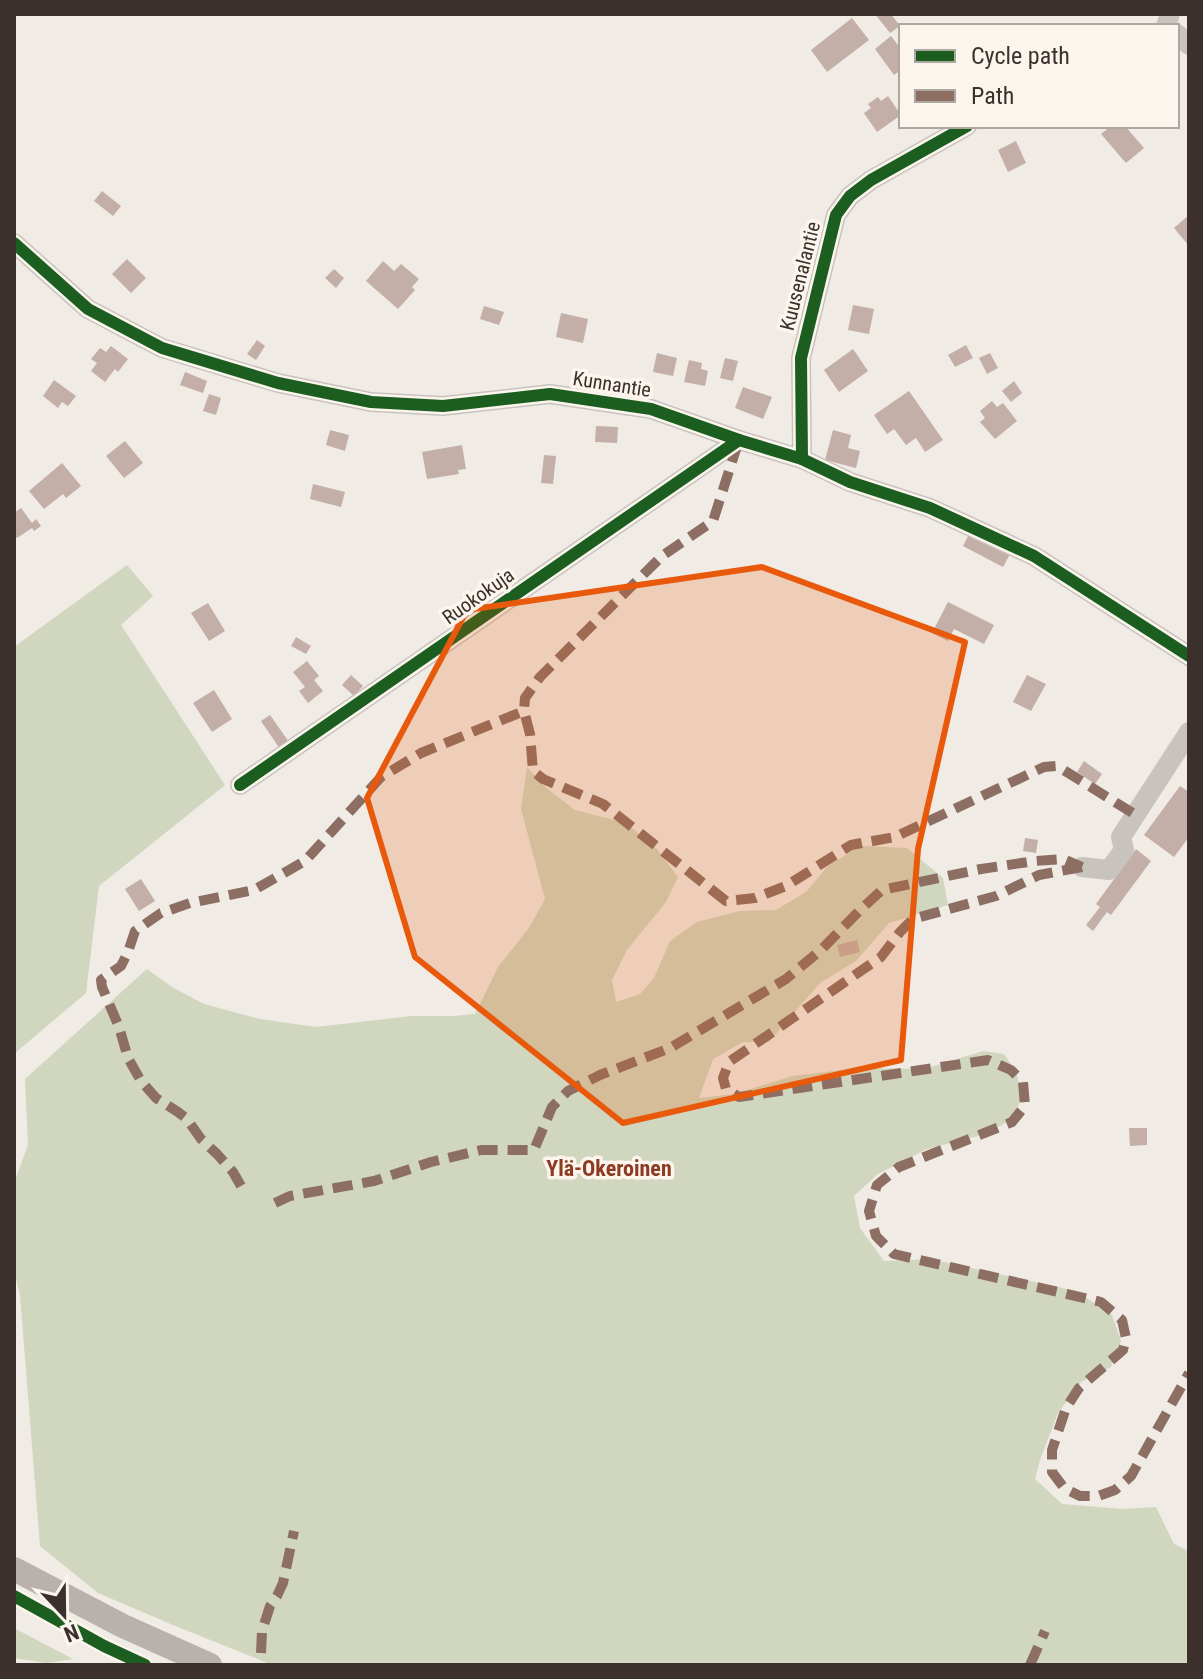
<svg xmlns="http://www.w3.org/2000/svg" width="1203" height="1679" font-family="'Roboto Condensed',sans-serif">
<rect width="100%" height="100%" fill="#f0ebe5"/>
<g fill="#d1d6bf">
<path d="M127,565L153,596L121,625L225,785L99,886L86,993L15,1053L14,647Z"/>
<path d="M527,767L544,786L575,810L626,823L657,849L678,877L666,902L627,950L612,980L616,1002L640,994L654,978L670,941L697,922L740,911L776,910L806,892L828,866L860,846L907,848L943,878L948,905L889,923L856,961L820,983L769,1042H743L713,1059L699,1098L734,1094L793,1076L859,1068L924,1069L983,1051L1004,1054L1017,1074L1021,1098L1014,1118L986,1134L927,1149L878,1174L854,1196L860,1228L884,1261L931,1259L1076,1291L1112,1315L1121,1341L1111,1367L1081,1382L1058,1413L1040,1460L1035,1479L1062,1504L1123,1509L1156,1507L1174,1544L1189,1551V1665H273L173,1625L98,1593L40,1546L20,1295L14,1269V1183L28,1145L25,1079L147,969L172,987L204,1004L260,1019L316,1027L412,1016H453L475,1014L498,967L529,928L545,899L521,809Z"/>
<path d="M14,1628L73,1659L47,1663L14,1658Z"/>
</g>
<g fill="#c3afa7">
<path d="M875,14H891L900,26L890,33Z"/>
<path d="M852,18L869,40L827,72L811,50Z"/>
<path d="M891,36L901,49V70L894,75L875,49Z"/>
<path d="M888,96L901,115L877,132L864,113L871,108L868,104L878,97L881,101Z"/>
<path d="M1111,126H1125L1144,148L1126,163L1101,134Z"/>
<path d="M1016,141L1026,163L1008,172L998,150Z"/>
<path d="M102,191L121,206L113,216L94,201Z"/>
<path d="M1189,215V246L1174,228Z"/>
<path d="M127,259L146,278L131,293L112,274Z"/>
<path d="M383,261L394,271L401,264L419,279L412,287L415,290L398,309L366,281Z"/>
<path d="M334,269L344,278L336,288L325,278Z"/>
<path d="M853,305L874,309L869,334L848,330Z"/>
<path d="M484,306L504,312L499,325L480,319Z"/>
<path d="M561,313L588,319L583,343L556,337Z"/>
<path d="M257,340L265,346L256,360L247,354Z"/>
<path d="M966,345L973,358L955,367L948,355Z"/>
<path d="M111,346L128,359L118,372L115,369L105,382L91,371L97,363L91,359L100,348L106,352Z"/>
<path d="M853,349L868,371L839,392L824,370Z"/>
<path d="M657,353L677,358L673,376L653,372Z"/>
<path d="M990,353L998,368L987,374L979,358Z"/>
<path d="M725,358L738,361L733,381L720,378Z"/>
<path d="M689,360L702,363L701,369L708,371L705,386L684,382Z"/>
<path d="M185,372L207,381L203,393L180,385Z"/>
<path d="M54,380L76,396L68,406L62,402L58,408L43,396Z"/>
<path d="M1014,381L1022,393L1011,402L1002,391Z"/>
<path d="M743,387L772,397L763,419L735,408Z"/>
<path d="M909,391L943,440L925,452L916,438L906,445L894,429L887,434L874,415Z"/>
<path d="M209,394L221,398L216,415L203,411Z"/>
<path d="M992,401L997,407L1003,403L1017,421L995,439L980,422L985,418L980,411Z"/>
<path d="M596,426L618,427L617,443L595,442Z"/>
<path d="M330,430L349,435L345,451L326,445Z"/>
<path d="M833,430L851,435L848,448L860,451L856,468L825,460Z"/>
<path d="M125,441L143,463L124,478L106,456Z"/>
<path d="M462,445L466,469L458,470L459,474L427,479L422,452Z"/>
<path d="M544,455L556,456L553,484L541,483Z"/>
<path d="M62,463L81,486L66,498L63,494L44,509L29,491Z"/>
<path d="M313,484L345,492L341,507L310,499Z"/>
<path d="M21,508L32,523L36,519L41,526L34,531L32,528L17,538L15,536L14,537V513Z"/>
<path d="M970,532L1010,554L1003,567L963,546Z"/>
<path d="M948,602L994,625L984,644L954,629L948,641L932,633Z"/>
<path d="M208,603L225,631L209,641L191,613Z"/>
<path d="M296,637L311,646L306,654L291,646Z"/>
<path d="M307,661L319,676L314,680L323,691L308,703L299,691L305,687L293,672Z"/>
<path d="M351,675L363,686L354,696L342,685Z"/>
<path d="M1027,675L1046,684L1031,711L1013,702Z"/>
<path d="M214,690L232,719L212,732L193,703Z"/>
<path d="M270,715L289,742L280,749L261,721Z"/>
<path d="M1084,761L1102,774L1095,784L1077,772Z"/>
<path d="M1180,786L1189,792V837L1174,857L1144,835Z"/>
<path d="M1025,838L1038,840L1036,853L1023,851Z"/>
<path d="M1136,849L1151,861L1111,915L1107,912L1093,931L1086,925L1100,907L1096,904Z"/>
<path d="M141,879L155,901L139,911L125,889Z"/>
<path d="M857,940L860,952L840,957L837,945Z"/>
<path d="M1129,1128H1147V1145L1130,1146Z"/>
</g>
<g fill="none" stroke-linecap="round" stroke-linejoin="round">
<g stroke="#c9c3be" stroke-width="20">
<path d="M1166,26L1170,14"/>
<path d="M1177,34L1189,45"/>
<path d="M14,243L88,309L162,348L278,383L371,402L443,406L550,394L651,409L739,440L802,459L850,482L930,508L1034,556L1189,656"/>
<path d="M802,459L801,358L836,215L850,196L871,180L967,126"/>
<path d="M240,785L739,440"/>
<path d="M1082,867L1109,870L1124,850L1121,837L1189,732"/>
</g>
<path stroke="#b8b1ad" stroke-width="24" d="M14,1569L123,1626L210,1665"/>
<g stroke="#8d6e63" stroke-width="10" stroke-dasharray="20 10" stroke-linecap="butt">
<path d="M738,443L713,521L662,556L540,677L525,698L524,711L530,734L533,771L543,779L603,804L726,901L755,898L786,886L851,845L895,837L1044,767L1057,766L1136,815"/>
<path d="M1082,867L1039,875L996,896L913,919L900,932L881,957L729,1062L723,1078L726,1089L739,1097L988,1060L1011,1070L1023,1082L1025,1106L1012,1122L899,1167L877,1185L869,1211L876,1236L894,1254L1101,1302L1122,1320L1126,1338L1123,1350L1079,1388L1066,1408L1052,1450V1472L1064,1488L1080,1496H1098L1115,1490L1131,1476L1189,1373"/>
<path d="M241,1186L233,1172L217,1154L201,1139L187,1119L178,1112L156,1098L141,1081L128,1058L119,1027L102,987L101,980L121,966L128,952L135,931L161,913L190,903L254,890L305,861L381,777L421,753L524,711"/>
<path d="M275,1203L290,1196L374,1181L431,1162L481,1150H534L552,1107L568,1091L600,1075L670,1048L786,979L822,949L859,911L882,890L981,869L1035,861L1063,859L1082,867"/>
<path d="M261,1653L262,1631L270,1606L277,1596L283,1583L294,1531"/>
<path d="M1030,1665L1045,1631"/>
</g>
<defs>
<g id="cycleway">
<path d="M14,243L88,309L162,348L278,383L371,402L443,406L550,394L651,409L739,440L802,459L850,482L930,508L1034,556L1189,656"/>
<path d="M802,459L801,358L836,215L850,196L871,180L967,126"/>
<path d="M240,785L739,440"/>
<path d="M14,1596L104,1646L145,1665"/>
</g>
</defs>
<use href="#cycleway" stroke="#fbf5ee" stroke-width="17"/>
<use href="#cycleway" stroke="#1b5e20" stroke-width="12"/>
</g>
<path fill="#e8590c" fill-opacity="0.2" stroke="#e8590c" stroke-width="6" stroke-linejoin="round" d="M762,567L965,642L918,849L901,1060L623,1123L415,957L367,798L467,610Z"/>
<g text-anchor="middle" dominant-baseline="central" stroke-width="7" stroke-linejoin="round" paint-order="stroke">
<g font-size="20" fill="#3b302b" stroke="#fbf5ee">
<text transform="translate(800 276) rotate(-76)">Kuusenalantie</text>
<text transform="translate(612 384) rotate(9)">Kunnantie</text>
<text transform="translate(478 596) rotate(-35)">Ruokokuja</text>
</g>
<g font-size="22" font-weight="bold" fill="#8c3b22" stroke="#fbf5ee">
<text x="609" y="1168">Ylä-Okeroinen</text>
</g>
</g>
<rect width="1203" height="1679" fill="none" stroke="#3b302b" stroke-width="32"/>
<rect x="899" y="24" width="280" height="104" fill="#fbf5ee" stroke="#aea6a0" stroke-width="2"/>
<rect x="915" y="50" width="40" height="12" fill="#1b5e20" stroke="#aea6a0" stroke-width="2"/>
<text x="971" y="64" font-size="24" fill="#3b302b">Cycle path</text>
<rect x="915" y="90" width="40" height="12" fill="#8d6e63" stroke="#aea6a0" stroke-width="2"/>
<text x="971" y="104" font-size="24" fill="#3b302b">Path</text>
<g transform="translate(64 1615) rotate(158)" stroke="#fbf5ee" stroke-width="6" paint-order="stroke">
<path d="M0-6L14 30L0 20L-14 30Z" fill="#3b302b"/>
<text y="-12" font-size="22" font-weight="bold" text-anchor="middle" fill="#3b302b">N</text>
</g>
</svg>
